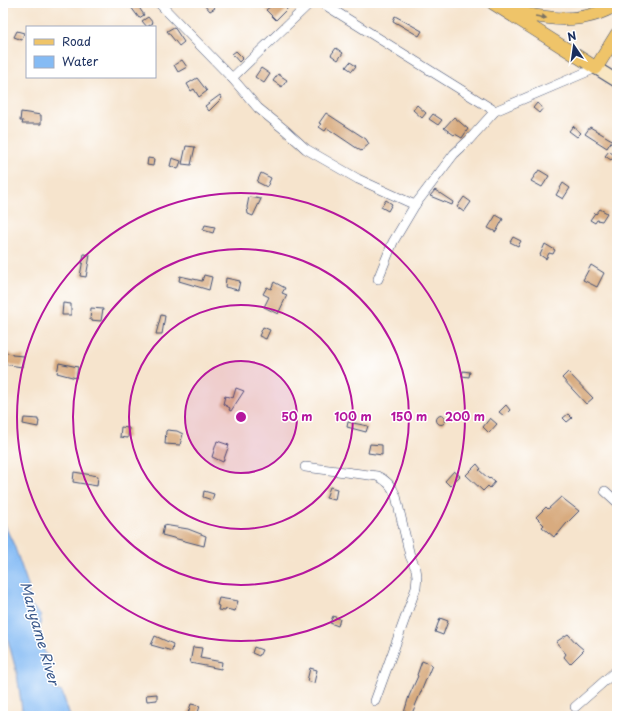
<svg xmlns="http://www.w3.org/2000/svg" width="620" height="719" font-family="'Playpen Sans',sans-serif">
<rect width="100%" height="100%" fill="#fff"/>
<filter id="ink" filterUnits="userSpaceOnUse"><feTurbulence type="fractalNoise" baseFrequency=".025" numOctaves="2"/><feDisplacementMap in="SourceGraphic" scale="8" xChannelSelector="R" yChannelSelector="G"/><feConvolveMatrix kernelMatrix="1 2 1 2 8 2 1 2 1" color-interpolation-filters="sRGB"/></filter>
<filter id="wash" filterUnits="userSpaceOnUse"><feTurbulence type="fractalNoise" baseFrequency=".012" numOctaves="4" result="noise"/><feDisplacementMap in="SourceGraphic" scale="16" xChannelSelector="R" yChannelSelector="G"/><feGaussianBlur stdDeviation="0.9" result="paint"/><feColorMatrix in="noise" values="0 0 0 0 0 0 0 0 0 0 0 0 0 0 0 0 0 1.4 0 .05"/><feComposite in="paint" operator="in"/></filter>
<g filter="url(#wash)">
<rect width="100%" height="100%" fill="#f6e4cd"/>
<path fill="#85bbf4" stroke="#5075a9" d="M3,522L14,545L28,585L29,603L41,615L39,639L50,664L53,689L62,692L70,716H23L17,674L3,621Z"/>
<g id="blocks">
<g fill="#d8ab7f">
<path d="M128,3H136L144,15L139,18Z"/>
<path d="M203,3H211L215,8L210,11Z"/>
<path d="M268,3H283L288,8L276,20L266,10L271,6Z"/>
<path d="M395,16L422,31L419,36L393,21Z"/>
<path d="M148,17L153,23L147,27L142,21Z"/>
<path d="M174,27L184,42L179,46L167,31Z"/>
<path d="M17,31L24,33L22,40L14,37Z"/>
<path d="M336,48L343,53L338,60L331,55Z"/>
<path d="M236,51L243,58L239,62L232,54Z"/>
<path d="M182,60L187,67L178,72L174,65Z"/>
<path d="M350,62L356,66L352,71L346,67Z"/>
<path d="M261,68L270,74L264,83L255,77Z"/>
<path d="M278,74L287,80L282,87L273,81Z"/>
<path d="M197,78L207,91L199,97L194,89L191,91L187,84Z"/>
<path d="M220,95L222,98L209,111L205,106Z"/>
<path d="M537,103L543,108L539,113L533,108Z"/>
<path d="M417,105L426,113L422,118L413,110Z"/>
<path d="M21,112L41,115V124H22L23,121H20Z"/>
<path d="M326,113L366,139L369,144L361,151L327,128L325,131L319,127L321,124L319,123Z"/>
<path d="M433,114L442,120L438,125L429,119Z"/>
<path d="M454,117L468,129L462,138L455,134L454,135L444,128Z"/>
<path d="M573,126L581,133L577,137L569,131Z"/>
<path d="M590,127L612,140L607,148L585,134Z"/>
<path d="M186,146L195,147L191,165L182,164Z"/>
<path d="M609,151L615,156L611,160L605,156Z"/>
<path d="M148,158L154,159L153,166L147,165Z"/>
<path d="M172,158L181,161L178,169L170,166Z"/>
<path d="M539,170L549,176L542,187L531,181Z"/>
<path d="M261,173L271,178L267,187L257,182Z"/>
<path d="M563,183L570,188L563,199L556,195Z"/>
<path d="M435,190L453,202L452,205L430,196Z"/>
<path d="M249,197L261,199L253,216L248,214L247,207Z"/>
<path d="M464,197L471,202L464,212L457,207Z"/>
<path d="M386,200L392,204L388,211L381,207Z"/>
<path d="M600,209L607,213L602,221L597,220L595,223L590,220L595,213L596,214Z"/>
<path d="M496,215L503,219L496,232L488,228Z"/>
<path d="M205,225L215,227L213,233L203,230Z"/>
<path d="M513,237L521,241L518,246L510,242Z"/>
<path d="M545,244L555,250L553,254L549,253L546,259L540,255Z"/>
<path d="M84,254L90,255L86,277L80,276Z"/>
<path d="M591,265L604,273L597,287L583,280Z"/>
<path d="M204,275L212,277L209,290L179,281L180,276L202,281Z"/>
<path d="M226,278L240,281L238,290L225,287Z"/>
<path d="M274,282L285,288L282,293L287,295L278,314L264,307L269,297L263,294L267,287L271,289Z"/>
<path d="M63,303L71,304V315H62Z"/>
<path d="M91,308L103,309L101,321L90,320Z"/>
<path d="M161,315L165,316L162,334H156Z"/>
<path d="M263,327L270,330L266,339L259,336Z"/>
<path d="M3,352L12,354V355L24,356L22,367L3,364Z"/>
<path d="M59,363L78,367L76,378L57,373Z"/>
<path d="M463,371L470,372L469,377L462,376Z"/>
<path d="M568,372L593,398L586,404L562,378Z"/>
<path d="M236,388L244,391L231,411L229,410L230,408L223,404L225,396L233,398Z"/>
<path d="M506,405L510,410L504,416L499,412Z"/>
<path d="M568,414L572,418L567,422L563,418Z"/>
<circle cx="441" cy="420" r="4.5"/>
<path d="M24,418L38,419V421H39L38,427L23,424Z"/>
<path d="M490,418L497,424L489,433L483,427Z"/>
<path d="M348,422L368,426L366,432L347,427Z"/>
<path d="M121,427L129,428L128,438L120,437Z"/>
<path d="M167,430L177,431L183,434L180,445L165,444L166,431Z"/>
<path d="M217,441L229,445L223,462L212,457Z"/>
<path d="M370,444L382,445V455L368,453Z"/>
<path d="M477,464L481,469L479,470L489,479L490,478L495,482L490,488L488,486L483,491L466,475Z"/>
<path d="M454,471L460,476L450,486L445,481Z"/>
<path d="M74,472L98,476L97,486L73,482Z"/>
<path d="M330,487L337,489L335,500L326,498Z"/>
<path d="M204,491L214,494L212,500L203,497Z"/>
<path d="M561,497L579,511L566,524L557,535L556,534L554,537L542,527L544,525L536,517L546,507L548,509Z"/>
<path d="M164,525L188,529L206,536L204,546L162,535Z"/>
<path d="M219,598L238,601L235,611L226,609L225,611L218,610L219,606L217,605Z"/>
<path d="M333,616L340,619L338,626L330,623Z"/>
<path d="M440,618L448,621L443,635L435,632Z"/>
<path d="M568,634L577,644L584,650L570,664L564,657L566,654L556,642Z"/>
<path d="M155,636L173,644L172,651L151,645Z"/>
<path d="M193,647L202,648L200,658L222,662L221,669L190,663Z"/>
<path d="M254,647L262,650L259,656L252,653Z"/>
<path d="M422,661L432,665L411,716H403L409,696L418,676L417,675Z"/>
<path d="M310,668L317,670L314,683L307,681Z"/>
<path d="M157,694V700L147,701L146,695Z"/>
<path d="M191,704L200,706L197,716H187Z"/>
</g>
</g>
</g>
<g filter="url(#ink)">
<use href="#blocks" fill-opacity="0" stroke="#3c4a6f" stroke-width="1"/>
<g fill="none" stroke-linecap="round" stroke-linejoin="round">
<defs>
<g id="minor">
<path d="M159,3L232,78L258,108L285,130L306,149L358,179L415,205"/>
<path d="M322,3L495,111"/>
<path d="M232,78L310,3"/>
<path d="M378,279L393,242L415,205L454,154L469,140L495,111L596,68"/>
<path d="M305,467L377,476C387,480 392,486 396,496L410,556L416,569L417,576L416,588L375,701"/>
<path d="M605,491L617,502"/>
<path d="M575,707L617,670"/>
</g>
<path id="secondary" d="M596,68L617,81"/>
<g id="primary">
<path d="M493,3L596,68L617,34"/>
<path d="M510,11C548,19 582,26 617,4"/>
</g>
</defs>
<use href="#minor" stroke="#3c4a6f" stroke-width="10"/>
<use href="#secondary" stroke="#3c4a6f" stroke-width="14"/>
<use href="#primary" stroke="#3c4a6f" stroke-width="14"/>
<use href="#minor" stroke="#fff" stroke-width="9"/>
<use href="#secondary" stroke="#f9e7c3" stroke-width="12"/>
<use href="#primary" stroke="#efc469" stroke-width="13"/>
</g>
<defs><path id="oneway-solid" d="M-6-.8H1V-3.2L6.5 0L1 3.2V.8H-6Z"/></defs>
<use fill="#7a7263" href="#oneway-solid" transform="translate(541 17) rotate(10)"/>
</g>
<circle cx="241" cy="417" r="56" fill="#b5179e" fill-opacity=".12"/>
<g fill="none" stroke="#b5179e" stroke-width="2">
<circle cx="241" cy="417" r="56"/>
<circle cx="241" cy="417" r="112"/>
<circle cx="241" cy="417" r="168"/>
<circle cx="241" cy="417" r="224"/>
</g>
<g text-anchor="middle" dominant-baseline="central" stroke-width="3" stroke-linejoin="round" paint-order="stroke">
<g font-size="14" font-style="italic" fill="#3b598b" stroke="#fff">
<text transform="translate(40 633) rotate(74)">Manyame River</text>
</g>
</g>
<circle cx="241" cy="417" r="6" fill="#b5179e" stroke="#fff" stroke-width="2"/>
<g font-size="12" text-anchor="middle" font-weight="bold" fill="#b5179e" stroke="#fff" stroke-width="3" stroke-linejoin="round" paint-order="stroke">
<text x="297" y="421">50 m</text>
<text x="353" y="421">100 m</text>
<text x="409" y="421">150 m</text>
<text x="465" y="421">200 m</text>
</g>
<rect width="620" height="719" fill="none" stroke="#fff" stroke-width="16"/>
<rect x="26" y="26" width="130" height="52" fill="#ffffff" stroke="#a4acbf"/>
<rect x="34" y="39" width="20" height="6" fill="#efc469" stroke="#a4acbf"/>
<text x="62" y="46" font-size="12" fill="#1b2f5e">Road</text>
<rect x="34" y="56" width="20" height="12" fill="#85bbf4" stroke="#a4acbf"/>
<text x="62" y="66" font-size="12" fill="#1b2f5e">Water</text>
<g transform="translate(574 46) rotate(347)" stroke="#ffffff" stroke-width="3" paint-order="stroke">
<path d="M0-3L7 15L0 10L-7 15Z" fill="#1b2f5e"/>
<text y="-6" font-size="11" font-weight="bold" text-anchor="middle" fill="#1b2f5e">N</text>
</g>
</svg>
